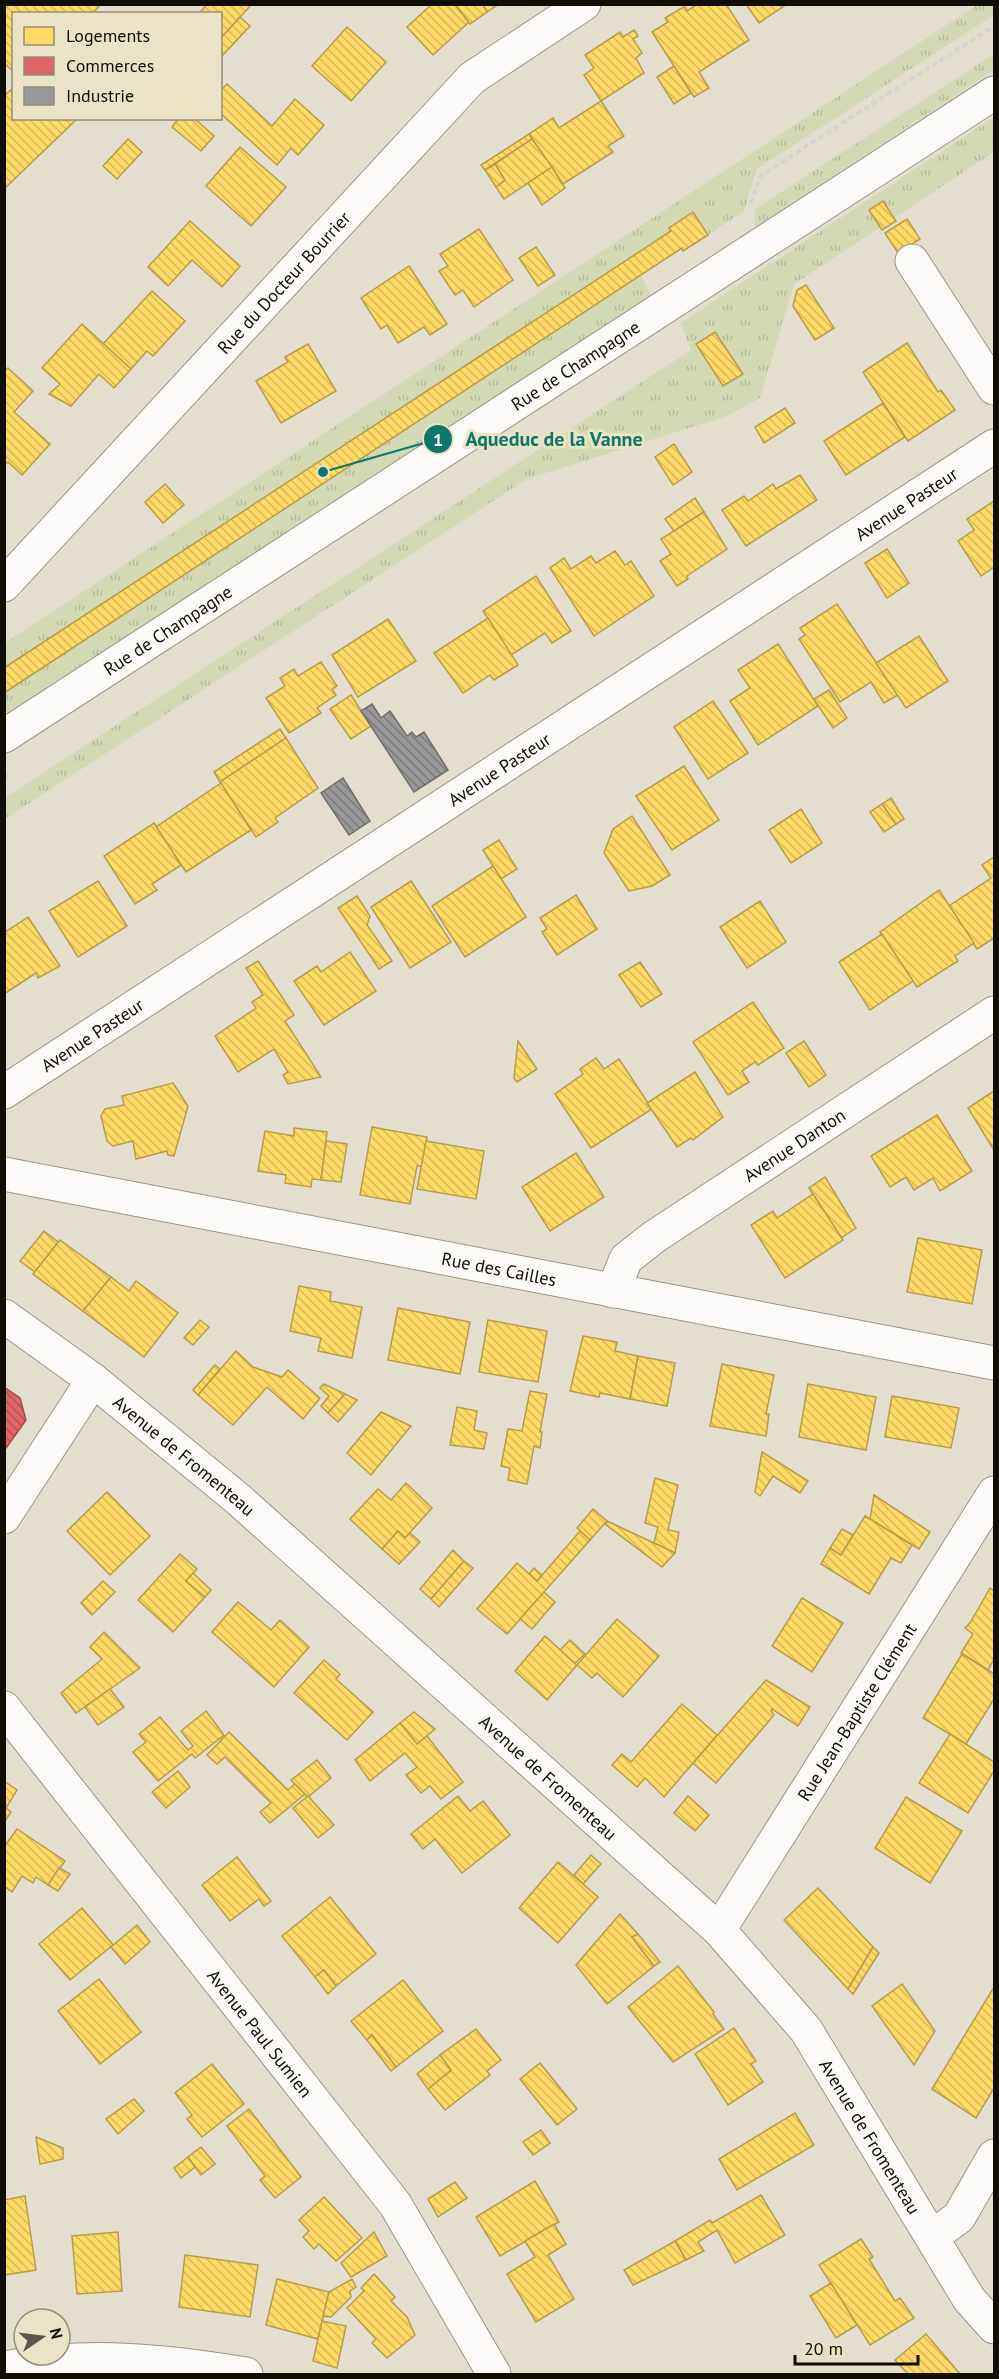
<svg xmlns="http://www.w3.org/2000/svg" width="999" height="2379" font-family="'PT Sans',sans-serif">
<defs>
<pattern id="grass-tufts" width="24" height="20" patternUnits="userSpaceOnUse" patternTransform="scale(1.5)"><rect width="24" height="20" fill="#d3dab3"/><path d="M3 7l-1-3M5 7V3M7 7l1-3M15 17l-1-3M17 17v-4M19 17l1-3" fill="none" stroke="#b4ba98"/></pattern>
<pattern id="homes-back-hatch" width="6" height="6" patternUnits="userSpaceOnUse" patternTransform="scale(1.5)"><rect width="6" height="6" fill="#ffd966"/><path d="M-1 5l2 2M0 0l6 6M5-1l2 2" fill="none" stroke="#dab957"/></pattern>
<pattern id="shops-back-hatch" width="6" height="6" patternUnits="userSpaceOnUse" patternTransform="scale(1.5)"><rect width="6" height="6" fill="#e06666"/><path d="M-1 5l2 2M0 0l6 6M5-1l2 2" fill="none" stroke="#b45252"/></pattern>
<pattern id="industry-back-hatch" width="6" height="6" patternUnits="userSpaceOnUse" patternTransform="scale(1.5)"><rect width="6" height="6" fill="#999"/><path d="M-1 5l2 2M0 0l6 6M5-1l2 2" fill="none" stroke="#7b7b7b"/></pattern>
</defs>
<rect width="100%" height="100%" fill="#e3decd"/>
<g fill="url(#grass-tufts)">
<path d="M977,5H994V15L757,169L744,211L708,235L693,212L669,228L671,231L5,668V643Z"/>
<path d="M994,54V70L755,227V209Z"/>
<path d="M994,117V152L794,284L760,398L727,416L527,479L5,819V798L691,350L681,323Z"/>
<path d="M641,275L651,296L5,717V693Z"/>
</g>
<g fill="url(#homes-back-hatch)" stroke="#b89c49" stroke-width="1.5">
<path d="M4,4H101L92,14H14V72L4,63Z"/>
<path d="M207,4H252L220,39V14H199Z"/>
<path d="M432,4H454L469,22L433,55L407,27Z"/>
<path d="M455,4H483L487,12L470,24Z"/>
<path d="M483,4H499L487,12Z"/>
<path d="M698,4H726L749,40L699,72L709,88L694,97L652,32L668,22L665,18L685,6L687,11Z"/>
<path d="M746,4H787L759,23Z"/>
<path d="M240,17L250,26L220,58V39Z"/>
<path d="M347,27L386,62L351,101L312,66Z"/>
<path d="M634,30L638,36L633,39L642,53L636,58L644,73L601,101L584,75L594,68L585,55L620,32L623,37Z"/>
<path d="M674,66L691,93L674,104L657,77Z"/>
<path d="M227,84L272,126L295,99L324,125L298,155L291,148L277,165L220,113V91Z"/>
<path d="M14,87V118H78L4,189V96Z"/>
<path d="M601,101L624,136L608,146L613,152L563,184L529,134L553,118L559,128Z"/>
<path d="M179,118H194L214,136L201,151L172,127Z"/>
<path d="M529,134L532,139L485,170L481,165Z"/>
<path d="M128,139L142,152L117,179L103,166Z"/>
<path d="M532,139L552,167L504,199L496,187L505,180L495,164Z"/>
<path d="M240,147L286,187L251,226L206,186Z"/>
<path d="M495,164L505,180L496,187L485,170Z"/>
<path d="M552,167L565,188L542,205L528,183Z"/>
<path d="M883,201L896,221L882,230L869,210Z"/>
<path d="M693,212L708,235L683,251L682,248L4,693V668L671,231L669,228Z"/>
<path d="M907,219L920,239L898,253L885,233Z"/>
<path d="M190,221L240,266L222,287L192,260L168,286L148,267Z"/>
<path d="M479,229L513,280L474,307L463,290L455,295L439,271L448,266L440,254Z"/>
<path d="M536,247L555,275L538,286L519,258Z"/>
<path d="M409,266L447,324L430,335L424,327L398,343L387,325L381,329L361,298Z"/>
<path d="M806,285L834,328L815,340L793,306L797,290Z"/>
<path d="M152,291L185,321L153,356L147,351L131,369L103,344Z"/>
<path d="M82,324L131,369L114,388L99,374L71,406L49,394L60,384L42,368Z"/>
<path d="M715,332L743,374L723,386L696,344Z"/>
<path d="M907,343L938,392L941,390L955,410L908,441L863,372Z"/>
<path d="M308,344L336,391L281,423L256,381L288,362L285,357Z"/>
<path d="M8,368L33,391L14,412L50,444L22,475L8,462L4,465V371Z"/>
<path d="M883,403L905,437L846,475L824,441Z"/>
<path d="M785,408L795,423L764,443L755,427Z"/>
<path d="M674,444L692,472L673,485L655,457Z"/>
<path d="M800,475L817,500L746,546L722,510L744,496L748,501L773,484L776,489Z"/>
<path d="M165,484L184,505L163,523L145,502Z"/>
<path d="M695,498L704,512L674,531L665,519Z"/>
<path d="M994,501V567L981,576L958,541L974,530L967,519Z"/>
<path d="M704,512L727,549L687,576L688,579L677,586L660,561L671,554L661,539Z"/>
<path d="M887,549L909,583L887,598L865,563Z"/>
<path d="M615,551L625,565L631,561L654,596L594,636L550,568L564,558L571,569L591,556L596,563Z"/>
<path d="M536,576L571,631L552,643L545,633L511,655L483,611Z"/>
<path d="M837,604L898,695L884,703L871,682L840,702L799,639L805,635L800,628Z"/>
<path d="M488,618L518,665L494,680L490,675L463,693L434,653Z"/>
<path d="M388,619L416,661L358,697L332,655Z"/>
<path d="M919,636L948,681L906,708L876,663Z"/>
<path d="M778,644L818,706L758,745L730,701L750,688L738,670Z"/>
<path d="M321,662L337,686L332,689L336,695L317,708L321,713L289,733L266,698L285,686L280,678L294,669L298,676Z"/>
<path d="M829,690L847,718L833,728L814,699Z"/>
<path d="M351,695L371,726L351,739L330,709Z"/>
<path d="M713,701L748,753L708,779L674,727Z"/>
<path d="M280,729L286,738L220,782L214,772Z"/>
<path d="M286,738L318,788L275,818L278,822L256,837L220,782Z"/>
<path d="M684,766L719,820L672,850L636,796Z"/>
<path d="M221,783L251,830L186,872L156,827Z"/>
<path d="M891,798L904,819L896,824L882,804Z"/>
<path d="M882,804L896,824L884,832L870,812Z"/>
<path d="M801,809L822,843L791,863L769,830Z"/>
<path d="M632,816L670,875L652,886L629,891L604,853L613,829Z"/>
<path d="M154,823L181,865L152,884L157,890L135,904L104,856Z"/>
<path d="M499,840L517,869L501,879L483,850Z"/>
<path d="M994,857V938L977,949L949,906L991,878L982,865Z"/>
<path d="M493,866L526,917L465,957L432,906Z"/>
<path d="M98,881L127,926L78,957L49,911Z"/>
<path d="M411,881L451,942L410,968L371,907Z"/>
<path d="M939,890L974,943L955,956L958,961L917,987L880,932Z"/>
<path d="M576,895L597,929L557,955L542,932L547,929L540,918Z"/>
<path d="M357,896L370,916L367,925L392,961L379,969L338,908Z"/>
<path d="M760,901L786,942L747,968L720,927Z"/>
<path d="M28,917L60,966L38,978L36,973L4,994V933Z"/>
<path d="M882,934L913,981L870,1010L839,962Z"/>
<path d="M350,952L376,991L324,1025L294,981L317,966L321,972Z"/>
<path d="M258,961L294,1015L285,1021L321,1077L288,1084L283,1075L288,1072L274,1049L238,1072L215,1036L256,1008L252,1002L263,995L246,968Z"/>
<path d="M640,962L662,994L641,1007L619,975Z"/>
<path d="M753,1002L784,1048L758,1065L755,1062L742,1071L749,1082L728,1095L693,1042Z"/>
<path d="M518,1041L537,1069L517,1082L514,1078Z"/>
<path d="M804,1041L826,1075L809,1087L786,1053Z"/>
<path d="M596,1058L604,1069L619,1059L652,1109L591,1148L555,1094L583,1074L580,1069Z"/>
<path d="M695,1072L723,1117L693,1140L691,1138L677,1147L647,1103Z"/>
<path d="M173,1083L188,1106L174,1156L168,1155L167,1151L136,1159L133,1141L113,1146L107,1141L101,1116L105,1109L124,1105L122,1096Z"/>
<path d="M994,1091V1150L968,1108Z"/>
<path d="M937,1115L972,1171L940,1191L933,1178L914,1190L906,1177L890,1187L871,1156Z"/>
<path d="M372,1127L427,1137L422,1166H417L410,1204L360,1195Z"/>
<path d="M294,1128L327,1132L321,1180L312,1179L311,1187L285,1183L286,1175L258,1171L265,1131L294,1136Z"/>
<path d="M326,1141L347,1144L341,1182L321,1180Z"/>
<path d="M426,1141L484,1151L476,1199L417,1189Z"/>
<path d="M576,1153L604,1197L550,1231L522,1187Z"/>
<path d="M825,1177L856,1228L841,1238L809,1188Z"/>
<path d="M813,1194L843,1240L785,1278L751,1225L773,1211L777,1218Z"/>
<path d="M44,1231L58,1242L35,1272L20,1261Z"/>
<path d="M918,1238L982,1250L972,1304L907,1292Z"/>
<path d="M60,1240L111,1277L83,1311L33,1274Z"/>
<path d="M111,1277L129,1291L136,1281L178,1313L144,1357L83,1311Z"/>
<path d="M299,1286L331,1292L330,1301L362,1307L352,1358L318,1351L321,1338L290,1331Z"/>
<path d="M398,1308L470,1322L460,1374L388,1360Z"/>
<path d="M200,1320L209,1327L193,1345L184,1338Z"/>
<path d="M488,1320L547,1331L538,1382L479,1372Z"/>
<path d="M583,1336L617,1342L615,1351L638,1356L630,1399L600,1393L599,1397L570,1391Z"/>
<path d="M236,1351L253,1367L282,1377L288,1370L320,1398L303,1419L267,1387L233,1425L198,1395Z"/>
<path d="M638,1356L675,1363L667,1406L630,1399Z"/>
<path d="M722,1364L774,1375L766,1414H769L766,1436L710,1426Z"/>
<path d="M215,1365L220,1369L198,1395L193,1390Z"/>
<path d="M324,1384L345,1394L328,1413L321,1406L329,1396L320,1388Z"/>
<path d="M808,1384L876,1397L866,1450L799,1437Z"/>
<path d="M530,1391L547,1394L540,1432H542L540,1448L534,1446L527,1484L508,1480L510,1468L501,1466L508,1429L522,1431Z"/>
<path d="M345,1394L357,1400L338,1422L328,1413Z"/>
<path d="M892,1396L959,1408L951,1448L885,1437Z"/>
<path d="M457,1407L477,1411L474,1430L487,1433L484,1449L450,1445Z"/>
<path d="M381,1412L411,1426L371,1475L347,1453Z"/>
<path d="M762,1452L808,1481L800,1493L773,1476L760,1496L755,1492Z"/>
<path d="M655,1478L678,1485L668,1530L679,1532L675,1553L654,1543L658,1527L645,1523Z"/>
<path d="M406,1483L432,1508L405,1538L398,1531L382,1549L350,1519L378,1489L391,1500Z"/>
<path d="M107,1492L150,1536L110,1575L67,1531Z"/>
<path d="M874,1495L930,1532L919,1549L870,1519Z"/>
<path d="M593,1509L607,1521L590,1540L577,1528Z"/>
<path d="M865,1516L912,1545L901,1563L891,1558L869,1594L821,1564L830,1548L841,1555Z"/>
<path d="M607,1521L654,1543L675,1553L662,1567L605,1524Z"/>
<path d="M842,1529L853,1535L841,1555L830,1548Z"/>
<path d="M398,1531L405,1538L410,1533L420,1542L399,1564L382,1549Z"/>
<path d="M580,1531L590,1540L507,1634L477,1609L517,1563L537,1581Z"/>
<path d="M453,1550L464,1561L431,1599L420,1589Z"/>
<path d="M180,1554L197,1569L186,1581L205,1597L173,1632L138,1600Z"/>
<path d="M464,1561L473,1568L439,1607L431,1599Z"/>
<path d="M534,1568L542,1575L537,1581L529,1574Z"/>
<path d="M193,1573L211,1590L205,1597L186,1581Z"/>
<path d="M103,1581L115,1592L92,1615L81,1603Z"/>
<path d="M990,1588L994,1591V1659L988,1670L961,1653L973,1634L965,1628L970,1623Z"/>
<path d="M544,1592L555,1602L532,1629L520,1619Z"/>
<path d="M802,1598L843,1623L812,1672L772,1646Z"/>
<path d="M238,1602L271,1630L280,1620L309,1647L274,1687L212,1632Z"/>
<path d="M617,1619L659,1656L623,1697L597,1673L592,1678L577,1665Z"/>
<path d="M104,1632L140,1668L76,1713L61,1693L102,1659L90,1647Z"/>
<path d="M545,1636L577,1665L547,1700L515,1671Z"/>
<path d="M570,1640L585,1654L575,1663L560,1650Z"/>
<path d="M962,1654L994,1674V1699L966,1744L923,1718Z"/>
<path d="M324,1660L340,1674L336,1679L373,1712L347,1740L294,1693Z"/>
<path d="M766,1680L810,1707L798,1726L772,1709L771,1711L774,1715L716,1783L693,1763Z"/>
<path d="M110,1689L124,1707L98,1725L85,1707Z"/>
<path d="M682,1704L717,1735L664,1797L645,1778L637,1787L612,1765L622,1754L631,1762Z"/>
<path d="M206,1711L224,1735L195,1758L192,1754L158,1781L133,1752L146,1742L139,1734L160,1717L188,1750L193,1746L181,1731Z"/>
<path d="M414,1712L435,1729L417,1744L400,1723Z"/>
<path d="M400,1723L417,1744L427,1736L463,1782L441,1799L430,1786L421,1793L406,1775L417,1767L405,1753L370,1781L355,1760Z"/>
<path d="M229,1732L288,1790L295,1784L305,1794L270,1823L260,1812L271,1803L225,1757L217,1764L207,1755Z"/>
<path d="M950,1734L994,1762V1771L968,1813L919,1783Z"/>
<path d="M317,1760L331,1778L308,1797L291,1780Z"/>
<path d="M178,1771L190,1787L166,1808L152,1792Z"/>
<path d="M4,1781L17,1790L6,1808L11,1812L4,1823Z"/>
<path d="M308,1796L334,1825L318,1838L293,1808Z"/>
<path d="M458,1796L470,1811L483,1801L510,1835L462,1873L435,1839L423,1849L411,1834Z"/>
<path d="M688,1796L709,1815L695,1831L674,1813Z"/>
<path d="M906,1797L962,1831L930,1883L875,1848Z"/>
<path d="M17,1829L65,1861L48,1885L36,1877L33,1883L22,1876L12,1892L4,1886V1847Z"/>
<path d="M591,1855L601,1864L583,1884L574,1875Z"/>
<path d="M237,1857L271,1901L264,1906L259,1899L230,1921L202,1885Z"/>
<path d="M558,1862L598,1897L558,1943L519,1908Z"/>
<path d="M59,1868L70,1874L58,1891L48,1885Z"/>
<path d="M818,1888L873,1947L848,1989L784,1920Z"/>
<path d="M330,1897L376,1954L336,1986L324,1970L315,1977L282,1936Z"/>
<path d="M82,1908L113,1945L70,1980L39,1944Z"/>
<path d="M620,1914L638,1934L632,1937L654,1966L607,2004L576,1965Z"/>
<path d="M137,1925L150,1942L125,1964L111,1947Z"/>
<path d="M638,1934L660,1962L654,1966L632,1937Z"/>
<path d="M873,1947L879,1953L853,1994L848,1989Z"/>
<path d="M678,1966L714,2012L713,2014L724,2029L673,2062L628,2007Z"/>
<path d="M324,1970L336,1986L328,1994L315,1977Z"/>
<path d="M99,1979L141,2032L100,2064L58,2011Z"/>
<path d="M403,1980L443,2031L396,2067L372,2035L367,2040L351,2021Z"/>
<path d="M902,1984L935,2031L914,2065L872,2006Z"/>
<path d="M994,1987V2088L976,2118L932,2089Z"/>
<path d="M734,2028L756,2061L751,2064L763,2082L728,2105L695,2054Z"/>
<path d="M476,2029L501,2060L487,2071L490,2075L445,2110L428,2089L451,2070L440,2055Z"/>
<path d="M372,2035L396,2067L391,2071L367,2040Z"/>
<path d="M440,2055L451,2070L428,2089L417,2074Z"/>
<path d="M540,2063L577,2109L557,2125L520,2079Z"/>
<path d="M212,2064L244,2104L202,2137L187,2119L192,2115L175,2093Z"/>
<path d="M134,2099L144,2111L118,2134L106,2119Z"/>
<path d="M249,2109L301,2177L275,2198L260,2180L265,2176L227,2126Z"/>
<path d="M795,2113L814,2145L737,2190L719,2159Z"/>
<path d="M541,2130L550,2143L533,2155L523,2142Z"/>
<path d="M36,2137L63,2148V2159L40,2164Z"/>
<path d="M201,2147L215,2164L201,2175L188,2157Z"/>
<path d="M188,2157L195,2167L181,2178L174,2168Z"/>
<path d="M535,2181L559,2222L500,2256L476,2217Z"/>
<path d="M455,2182L467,2198L438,2217L428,2199Z"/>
<path d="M761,2195L785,2235L735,2263L717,2230L698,2242L704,2251L686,2260L675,2241L710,2220L712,2223Z"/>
<path d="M25,2196L36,2270L4,2275V2200Z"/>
<path d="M324,2197L362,2238L336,2261L319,2244L314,2249L303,2237L309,2231L299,2220Z"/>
<path d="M554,2224L566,2244L548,2255L574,2299L536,2322L507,2274L535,2257L525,2241Z"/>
<path d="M118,2232L122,2291L77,2294L72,2236Z"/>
<path d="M374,2232L387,2256L351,2277L341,2263Z"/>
<path d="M861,2239L873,2257L869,2259L895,2301L900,2298L914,2318L870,2345L819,2265Z"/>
<path d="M675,2241L686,2260L633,2285L624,2270Z"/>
<path d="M185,2255L258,2265L250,2317L179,2307Z"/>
<path d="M374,2274L395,2297L391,2301L407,2317L415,2335L387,2358L372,2343L376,2339L347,2308L364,2291L361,2288Z"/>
<path d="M277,2279L329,2292L318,2339L266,2325Z"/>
<path d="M352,2279L356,2287L350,2291L351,2297L331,2317L323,2316L329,2292Z"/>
<path d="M831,2283L857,2325L836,2338L810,2296Z"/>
<path d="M322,2321L346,2326L337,2368L313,2361Z"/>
<path d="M926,2334L960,2374H908L895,2360Z"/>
</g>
<path fill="url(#shops-back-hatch)" stroke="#a24c49" stroke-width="1.5" d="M4,1387L20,1398L26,1420L4,1451Z"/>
<g fill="url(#industry-back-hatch)" stroke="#706f6d" stroke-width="1.5">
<path d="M372,704L381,718L390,711L407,736L412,732L416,737L424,732L448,770L414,792L361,711Z"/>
<path d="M343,778L370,821L349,835L321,793Z"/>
</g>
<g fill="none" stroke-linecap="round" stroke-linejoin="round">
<defs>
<g id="minor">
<path d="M912,261L994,388"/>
<path id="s1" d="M4,585L472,78L584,4"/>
<path id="s2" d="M4,736L994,93"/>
<path id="s3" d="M4,1092L994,446"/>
<path id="s4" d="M4,1174L994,1363"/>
<path id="s5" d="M613,1291L626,1259L654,1237L994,1013"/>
<path id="s6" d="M4,1316L93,1380L238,1499L719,1930L806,2030L969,2299L994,2327"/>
<path d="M4,1517L93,1380"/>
<path id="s7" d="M4,1708L395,2204L494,2374"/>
<path id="s8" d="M719,1930L994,1493"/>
<path d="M932,2237L959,2217L994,2156"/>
<path d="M4,2368C89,2353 162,2360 246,2374"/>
</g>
</defs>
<use href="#minor" stroke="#9a9689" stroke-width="35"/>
<g stroke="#d5d5d0" stroke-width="4" stroke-dasharray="6 3" stroke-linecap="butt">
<path d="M751,204L760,176L994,26"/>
<path d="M4,778L12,773"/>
</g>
<use href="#minor" stroke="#fbfaf8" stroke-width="33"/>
</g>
<g text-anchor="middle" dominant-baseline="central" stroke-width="6" stroke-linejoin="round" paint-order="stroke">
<g font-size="18" fill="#110e05" stroke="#ebe3c5">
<text stroke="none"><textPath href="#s1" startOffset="412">Rue du Docteur Bourrier</textPath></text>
<text stroke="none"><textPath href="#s2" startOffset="681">Rue de Champagne</textPath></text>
<text stroke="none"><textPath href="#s3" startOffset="1077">Avenue Pasteur</textPath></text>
<text stroke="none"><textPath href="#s2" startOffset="195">Rue de Champagne</textPath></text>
<text stroke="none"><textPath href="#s3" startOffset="591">Avenue Pasteur</textPath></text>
<text stroke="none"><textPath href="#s3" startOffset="105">Avenue Pasteur</textPath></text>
<text stroke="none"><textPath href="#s5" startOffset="238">Avenue Danton</textPath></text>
<text stroke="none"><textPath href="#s4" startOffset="504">Rue des Cailles</textPath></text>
<text stroke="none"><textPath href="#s6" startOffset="228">Avenue de Fromenteau</textPath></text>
<text stroke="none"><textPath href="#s8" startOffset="258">Rue Jean-Baptiste Clément</textPath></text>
<text stroke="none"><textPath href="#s6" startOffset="714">Avenue de Fromenteau</textPath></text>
<text stroke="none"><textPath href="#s7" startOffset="414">Avenue Paul Sumien</textPath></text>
<text stroke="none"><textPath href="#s6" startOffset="1200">Avenue de Fromenteau</textPath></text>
</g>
</g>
<path fill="none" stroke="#0f766e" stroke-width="2" d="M323 472L438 439"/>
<g fill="#0f766e" stroke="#ebe3c5" stroke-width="2">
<circle cx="323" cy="472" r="6"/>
<circle cx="438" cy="439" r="15"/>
</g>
<g font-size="18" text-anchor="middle" font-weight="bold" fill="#fff">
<text x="438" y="446">1</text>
</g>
<g font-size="20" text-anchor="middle" font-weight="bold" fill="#0f766e" stroke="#ebe3c5" stroke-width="6" stroke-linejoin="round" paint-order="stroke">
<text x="554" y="446">Aqueduc de la Vanne</text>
</g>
<rect width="999" height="2379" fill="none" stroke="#110e05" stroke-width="12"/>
<rect x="12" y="12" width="210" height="108" fill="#ebe3c5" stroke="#948e78" stroke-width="1.5"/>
<rect x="24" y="27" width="30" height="18" fill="#ffd966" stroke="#948e78" stroke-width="1.5"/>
<text x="66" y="42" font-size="18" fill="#110e05">Logements</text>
<rect x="24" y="57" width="30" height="18" fill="#e06666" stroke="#948e78" stroke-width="1.5"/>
<text x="66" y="72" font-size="18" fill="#110e05">Commerces</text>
<rect x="24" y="87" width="30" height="18" fill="#999999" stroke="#948e78" stroke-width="1.5"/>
<text x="66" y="102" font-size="18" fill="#110e05">Industrie</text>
<g transform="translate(42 2337) rotate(76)"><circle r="28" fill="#ebe3c5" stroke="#948e78" stroke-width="1.5"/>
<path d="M0-4.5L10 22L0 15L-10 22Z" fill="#5a574b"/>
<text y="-9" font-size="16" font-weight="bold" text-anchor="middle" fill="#110e05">N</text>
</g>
<path d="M795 2355v9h123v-9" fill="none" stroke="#110e05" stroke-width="3"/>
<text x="804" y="2355" font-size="18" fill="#110e05" stroke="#ebe3c5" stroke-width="4.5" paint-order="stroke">20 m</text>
</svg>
